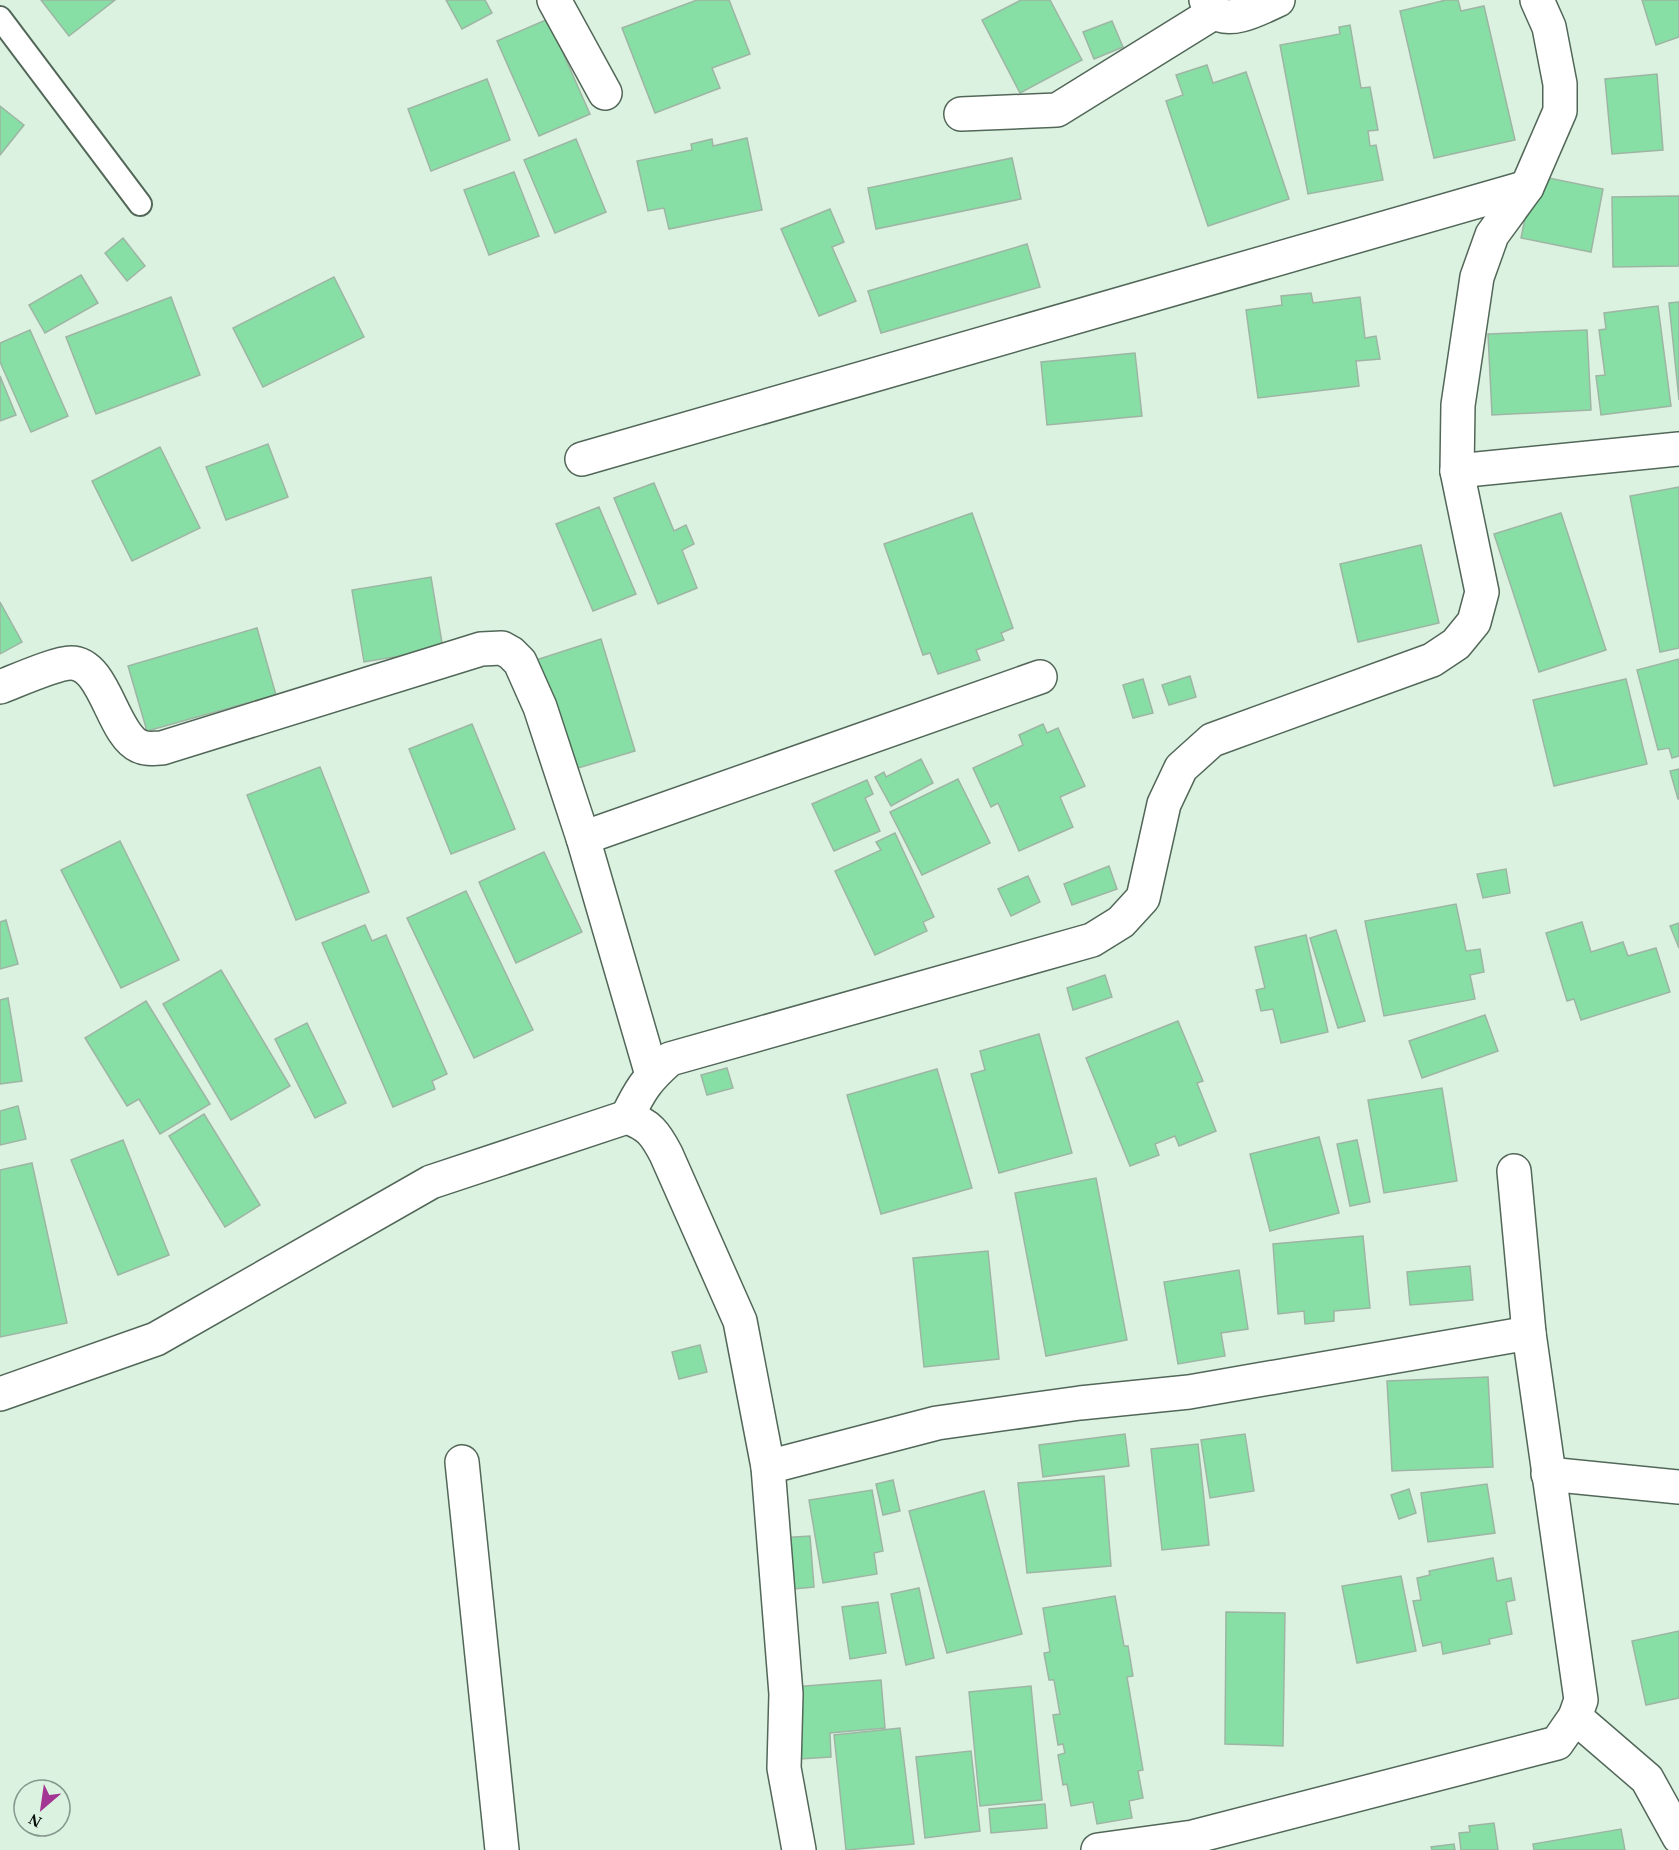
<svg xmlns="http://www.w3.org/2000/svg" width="1679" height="1850" font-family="Georgia,serif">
<rect width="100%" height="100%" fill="#dbf2e1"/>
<g fill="#87dfa6" stroke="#9eb5a4" stroke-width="1.5">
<path d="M41,0H115L69,36Z"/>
<path d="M446,0H485L492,13L462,29Z"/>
<path d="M697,0H729L750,54L712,68L720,88L655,113L622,28Z"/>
<path d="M1021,0H1050L1082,60L1020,93L982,20Z"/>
<path d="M1446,0H1458L1461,11L1484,6L1515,140L1434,158L1400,11Z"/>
<path d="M1642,0H1679V37L1656,45Z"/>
<path d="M548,19L590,114L539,136L497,41Z"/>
<path d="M1112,21L1123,47L1094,59L1083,32Z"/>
<path d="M1350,25L1361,88L1370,87L1378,130L1368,131L1370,146L1376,145L1383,180L1308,194L1280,45L1340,34L1339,27Z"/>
<path d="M1207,65L1213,83L1246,72L1289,199L1208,226L1166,101L1183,95L1176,75Z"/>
<path d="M1657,74L1663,150L1612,154L1605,79Z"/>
<path d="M487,79L510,140L431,171L408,109Z"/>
<path d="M0,106L24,125L0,155Z"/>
<path d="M747,138L762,210L669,229L664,208L648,211L637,161L692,150L691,144L712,139L713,146Z"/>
<path d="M576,139L606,212L555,233L524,160Z"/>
<path d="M1012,158L1021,199L876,229L868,188Z"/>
<path d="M514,172L539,236L489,255L464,190Z"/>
<path d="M1534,175L1603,189L1591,252L1521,238Z"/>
<path d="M1679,196V266L1613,267L1612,197Z"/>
<path d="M830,209L844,242L832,247L856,301L819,316L781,229Z"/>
<path d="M123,238L145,266L127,281L105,253Z"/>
<path d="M1027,244L1040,287L881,333L868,291Z"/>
<path d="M81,275L98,303L45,333L29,305Z"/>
<path d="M334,277L364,337L263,387L233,328Z"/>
<path d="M1311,293L1313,303L1360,297L1365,338L1376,336L1380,359L1356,361L1359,386L1258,398L1246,310L1282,305L1281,296Z"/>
<path d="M171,297L200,375L96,414L66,337Z"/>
<path d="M1679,302V400L1669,303Z"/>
<path d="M1658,306L1671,406L1601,415L1596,376L1605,375L1599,330L1606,329L1604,313Z"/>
<path d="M30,330L68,416L31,432L0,362V343Z"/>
<path d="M1587,330L1591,410L1492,415L1488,334Z"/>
<path d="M1135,353L1142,416L1047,425L1041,362Z"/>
<path d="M0,376L16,415L0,421Z"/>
<path d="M268,444L288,497L226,520L206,467Z"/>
<path d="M160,447L200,528L132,561L92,481Z"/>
<path d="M654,483L674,531L686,525L694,544L682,550L697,588L658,604L614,498Z"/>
<path d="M1679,487V648L1660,652L1630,496Z"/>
<path d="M599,507L636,594L593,611L556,524Z"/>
<path d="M972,513L1013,628L1001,633L1004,640L976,650L980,660L938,674L930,653L923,655L884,544Z"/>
<path d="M1561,513L1606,650L1539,672L1494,534Z"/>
<path d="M1421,545L1439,623L1358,642L1340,564Z"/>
<path d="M431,577L443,649L364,662L352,590Z"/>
<path d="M0,602L22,642L0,654Z"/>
<path d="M257,628L276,695L147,731L128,666Z"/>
<path d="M601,639L635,751L568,771L533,661Z"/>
<path d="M1679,659V756L1672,758L1669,748L1658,750L1637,670Z"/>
<path d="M1190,676L1196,697L1169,705L1162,685Z"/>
<path d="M1143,679L1153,713L1133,718L1123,685Z"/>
<path d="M1626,679L1647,764L1554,786L1533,700Z"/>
<path d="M472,724L515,829L451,854L409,749Z"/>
<path d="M1043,724L1047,733L1058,728L1085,786L1060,797L1073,827L1019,851L998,803L991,807L973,768L1023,745L1019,735Z"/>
<path d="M921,759L933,783L891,806L875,777L884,772L886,777Z"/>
<path d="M320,767L369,892L296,920L247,795Z"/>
<path d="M1679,769V799H1678L1670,771Z"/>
<path d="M958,779L990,843L922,875L890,812Z"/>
<path d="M867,780L873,794L865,798L880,831L834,851L812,804Z"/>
<path d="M895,833L934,917L923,922L927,931L875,955L835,871L881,850L876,842Z"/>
<path d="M120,841L179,960L121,988L61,870Z"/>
<path d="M544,852L582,932L516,963L479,882Z"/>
<path d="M1109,866L1117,889L1072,905L1064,884Z"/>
<path d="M1506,869L1510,893L1483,898L1477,874Z"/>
<path d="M1028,876L1040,902L1011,916L998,889Z"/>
<path d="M466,891L533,1030L474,1058L407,918Z"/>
<path d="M1456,904L1466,951L1480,949L1484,972L1470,975L1475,999L1384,1016L1365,921Z"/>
<path d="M6,920L18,964L0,969V922Z"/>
<path d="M1582,922L1591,952L1623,942L1628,956L1656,948L1670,992L1581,1020L1574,999L1567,1001L1546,933Z"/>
<path d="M1679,923V948L1670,926Z"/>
<path d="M365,925L372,941L386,935L447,1074L432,1081L435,1089L393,1107L322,943Z"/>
<path d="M1336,930L1365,1021L1338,1028L1310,938Z"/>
<path d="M1306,935L1328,1032L1281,1043L1273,1009L1261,1011L1256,990L1265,988L1255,947Z"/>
<path d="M221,970L290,1086L231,1120L163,1004Z"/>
<path d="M1105,975L1112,997L1073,1010L1067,988Z"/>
<path d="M8,998L22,1081L0,1084V1000Z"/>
<path d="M146,1001L210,1104L160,1134L139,1099L127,1106L85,1038Z"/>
<path d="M1485,1015L1498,1051L1422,1078L1409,1041Z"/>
<path d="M1178,1021L1203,1081L1197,1083L1216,1131L1179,1146L1175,1136L1155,1144L1159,1155L1130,1166L1086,1058Z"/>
<path d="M307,1023L346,1103L315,1118L275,1039Z"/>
<path d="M1039,1034L1072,1153L999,1173L971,1074L985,1070L980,1051Z"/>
<path d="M727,1068L733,1088L707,1095L701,1075Z"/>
<path d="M937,1069L972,1188L881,1214L847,1095Z"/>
<path d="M1442,1088L1457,1181L1384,1193L1368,1100Z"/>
<path d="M18,1106L26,1139L0,1145V1111Z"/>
<path d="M204,1114L260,1205L225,1227L169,1136Z"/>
<path d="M1319,1137L1339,1213L1270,1231L1250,1154Z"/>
<path d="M123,1140L169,1255L118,1275L71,1160Z"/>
<path d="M1357,1140L1370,1202L1350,1206L1337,1144Z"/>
<path d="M32,1163L67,1323L0,1337V1170Z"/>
<path d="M1096,1178L1127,1340L1046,1356L1015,1193Z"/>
<path d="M1363,1236L1370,1308L1334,1311V1321L1305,1324L1304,1311L1278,1314L1273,1244Z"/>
<path d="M988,1251L999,1359L924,1367L913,1258Z"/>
<path d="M1470,1266L1473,1300L1410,1305L1407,1272Z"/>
<path d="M1239,1270L1248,1329L1221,1333L1225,1356L1178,1364L1164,1282Z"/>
<path d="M700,1345L707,1372L679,1379L672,1352Z"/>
<path d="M1488,1377L1493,1467L1392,1471L1387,1381Z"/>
<path d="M1125,1434L1129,1466L1043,1477L1039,1445Z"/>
<path d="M1245,1434L1254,1491L1210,1498L1201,1440Z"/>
<path d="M1198,1444L1209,1545L1162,1550L1151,1449Z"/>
<path d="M1104,1476L1111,1566L1027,1573L1018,1483Z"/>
<path d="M893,1480L900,1511L883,1515L876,1484Z"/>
<path d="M1487,1484L1495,1533L1428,1542L1421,1493Z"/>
<path d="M1409,1489L1416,1513L1399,1519L1391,1495Z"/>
<path d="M872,1490L883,1551L874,1553L877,1574L823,1583L809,1500Z"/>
<path d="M984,1491L1022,1634L947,1653L909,1511Z"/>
<path d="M810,1536L814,1587L783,1590L779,1538Z"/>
<path d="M1493,1558L1497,1581L1511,1578L1515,1600L1506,1602L1512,1634L1489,1639L1490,1644L1443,1654L1441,1642L1423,1646L1413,1601L1421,1600L1417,1578L1430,1575L1429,1571Z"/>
<path d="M1401,1576L1416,1651L1357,1663L1342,1586Z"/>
<path d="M919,1588L934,1658L906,1665L891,1594Z"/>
<path d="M1115,1596L1124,1646H1128L1133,1676L1127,1677L1143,1770L1138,1771L1143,1798L1129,1801L1132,1818L1097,1824L1093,1802L1071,1806L1067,1784L1063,1785L1058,1755L1065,1753L1063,1744L1058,1745L1053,1715L1060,1714L1054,1680H1049L1044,1653L1050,1652L1043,1608Z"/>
<path d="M878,1602L886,1653L850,1659L842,1607Z"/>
<path d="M1226,1612L1285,1613L1283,1746L1225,1744Z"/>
<path d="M1679,1631V1698L1646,1705L1632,1641Z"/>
<path d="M881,1680L885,1728L830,1733L831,1757L800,1759L793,1687Z"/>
<path d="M1031,1686L1042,1800L980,1806L969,1692Z"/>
<path d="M900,1728L914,1844L846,1850L834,1735Z"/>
<path d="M971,1751L980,1831L925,1838L916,1757Z"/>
<path d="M1045,1804L1047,1828L991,1833L989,1809Z"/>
<path d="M1494,1823L1498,1850H1461L1459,1833L1470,1832L1469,1826Z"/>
<path d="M1621,1829L1625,1850H1534L1533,1844Z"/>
<path d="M1454,1844L1455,1850H1432L1431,1847Z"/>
</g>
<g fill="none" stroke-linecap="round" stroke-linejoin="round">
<defs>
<path id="service" d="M0,18L140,204"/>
<g id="minor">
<path d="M554,0L605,93"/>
<path d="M1206,0C1208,3 1211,9 1214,12C1231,25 1262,7 1278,0"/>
<path d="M961,114L1057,110L1215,12"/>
<path d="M582,459L1527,187"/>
<path d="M1457,471L1679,449"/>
<path d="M0,687C16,681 56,663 71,663C105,663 112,734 139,746C147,750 154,748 162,748L481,649L502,648L511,653L520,662L540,707L583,838L652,1075"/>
<path d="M583,838L1040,677"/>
<path d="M627,1117C640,1090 647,1079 670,1059L1092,940L1121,922L1143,898L1164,804L1181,768L1212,740L1432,660L1456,644L1474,622L1482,592L1457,471L1458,405L1477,277L1492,235L1527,187L1560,111V84L1549,27L1537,0"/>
<path d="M0,1394L156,1339L431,1182L627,1117C649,1125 655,1133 666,1154L740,1321L768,1467L786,1694L784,1768L799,1850"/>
<path d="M462,1462L502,1850"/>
<path d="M768,1467L937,1423L1080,1403L1189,1392L1529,1333"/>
<path d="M1548,1474L1679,1487"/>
<path d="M1575,1717L1647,1779L1679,1837"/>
<path d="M1098,1850L1193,1837L1557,1743L1575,1717L1581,1700L1529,1333L1514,1171"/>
</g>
</defs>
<use href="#service" stroke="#526758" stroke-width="26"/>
<use href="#minor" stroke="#526758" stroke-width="36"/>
<use href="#service" stroke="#fff" stroke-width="22"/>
<use href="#minor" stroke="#fff" stroke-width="33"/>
</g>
<g transform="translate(42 1808) rotate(209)"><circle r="28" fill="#dbf2e1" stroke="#86978b" stroke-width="1.5"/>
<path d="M0-4.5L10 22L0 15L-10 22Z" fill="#a33593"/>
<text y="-9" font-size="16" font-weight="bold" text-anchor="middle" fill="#070e09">N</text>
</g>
</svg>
